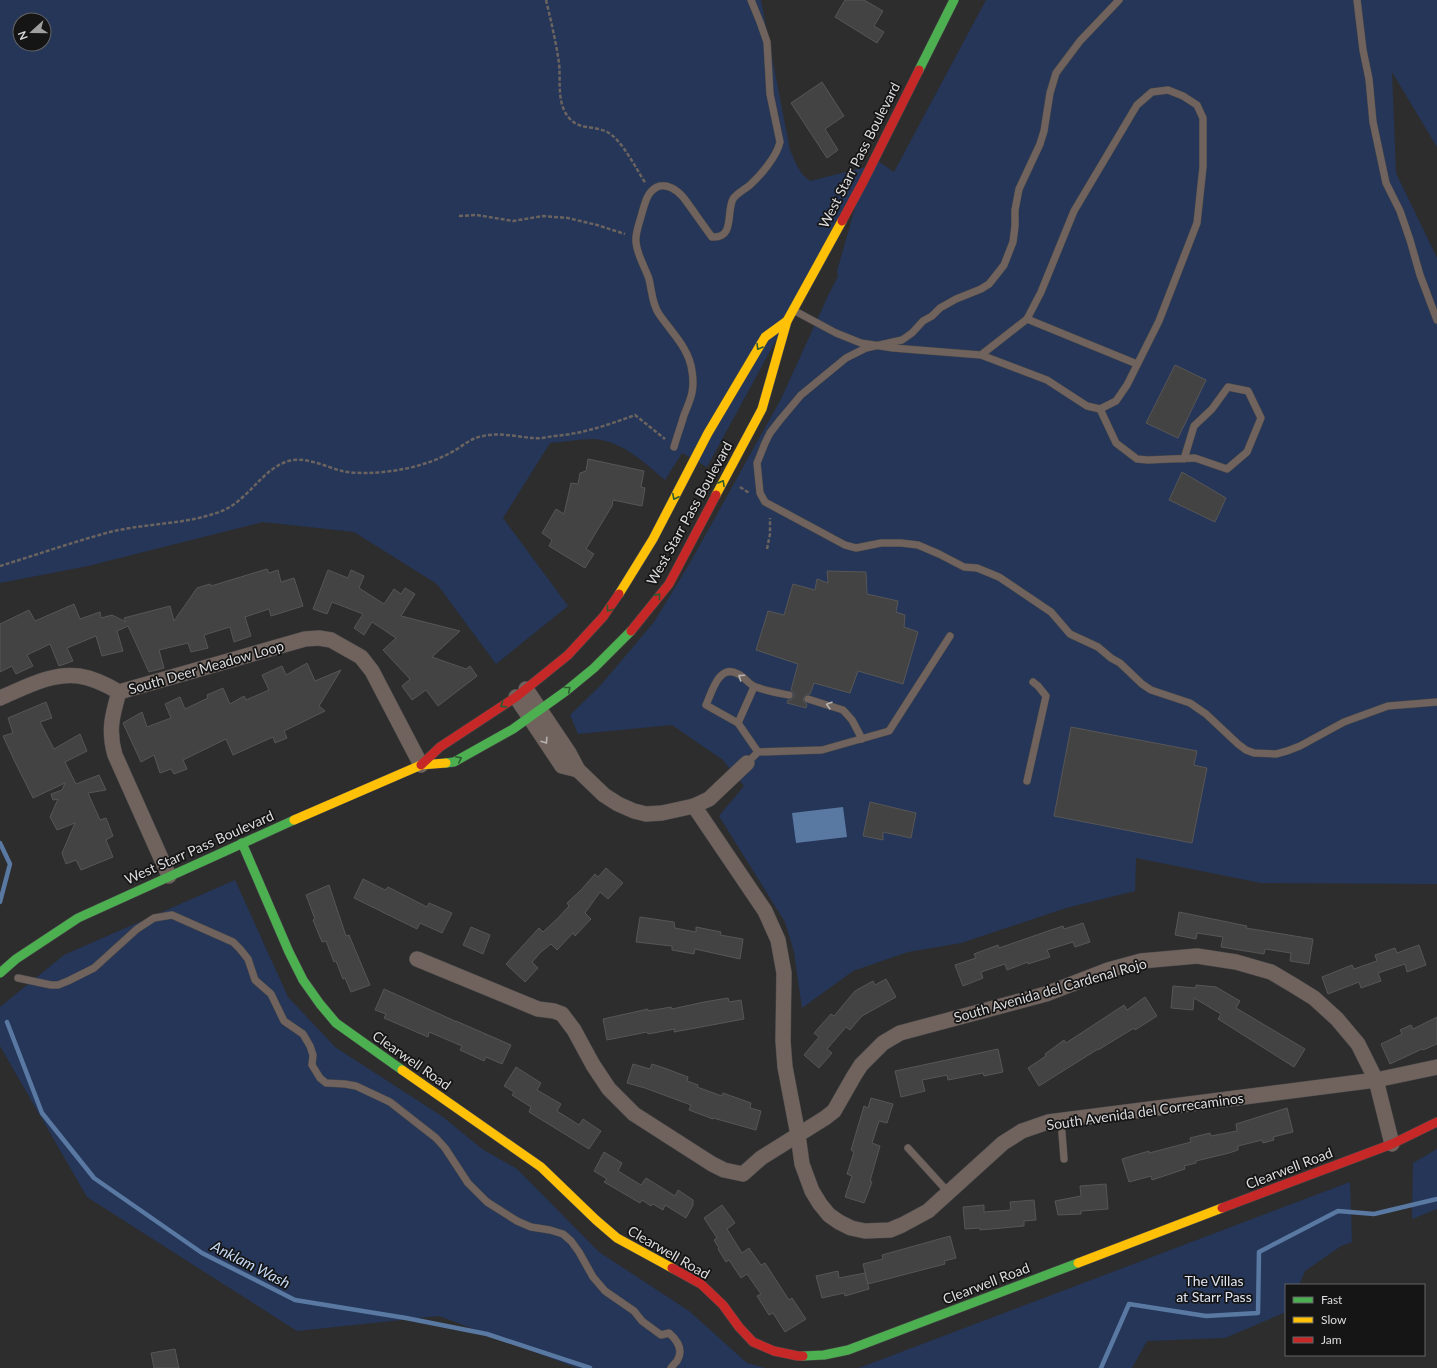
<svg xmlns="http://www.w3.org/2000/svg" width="1437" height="1368" font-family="Lato,sans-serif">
<rect width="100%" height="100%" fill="#2d2d2e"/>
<g fill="#253658" fill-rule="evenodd">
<path d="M0,0H761L790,150C795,161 799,174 810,181L870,166L875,159L894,172L986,0H1437V147L1392,72L1396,173L1437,258V884L1261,883L1136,858L1135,891L1066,908L961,943L908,952L853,971L802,1008L794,952L785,922L719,816L744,786L723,760L672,725L578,734L570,715L600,686L654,622L691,561L781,399L827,298L838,276L837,271L863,180L707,467L682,453L665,480C645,463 622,441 594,439C580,439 564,442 550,443L503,518L568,606L496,664L437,584L354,532L263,522L88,566L0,583ZM20,20H44V44H20Z"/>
<path d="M235,880L288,997L335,1047L443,1117L482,1149L517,1169L599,1252L689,1311L747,1363L765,1368H577L439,1316L297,1331L87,1197L0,1046V1007L64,955Z"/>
<path d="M1437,1149V1209L1412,1219L1413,1163Z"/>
<path d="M1350,1182L1352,1242L1341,1246L1305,1271L1299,1285H1286V1312L1225,1338L1147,1341L1132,1368H859Z"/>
</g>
<path fill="#5979a3" d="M843,807L847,837L796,843L792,813Z"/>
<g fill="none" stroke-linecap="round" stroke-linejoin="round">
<g stroke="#5979a3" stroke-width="4.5">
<path d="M0,843L10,864L0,902"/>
<path d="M7,1022L42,1113L94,1178L202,1253L295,1300L406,1318L487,1334L590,1368"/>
<path d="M1101,1368L1129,1304L1206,1316L1258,1313L1259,1252L1338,1211L1374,1214L1437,1199"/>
</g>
</g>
<g fill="#444344" stroke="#575657">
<path d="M845,0H864L883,11L874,26L884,32L877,43L835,17Z"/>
<path d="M822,82L844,116L825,129L838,150L827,158L791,103Z"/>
<path d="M1175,365L1206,380L1178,438L1146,423Z"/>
<path d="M588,459L644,471L641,487L645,488L642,506L613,500L612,506L586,549L594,554L585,568L549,546L552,540L542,533L556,509L564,514L571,483L578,484L580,473L586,471Z"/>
<path d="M1182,472L1226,498L1215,522L1169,500Z"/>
<path d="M267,569L269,573L278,570L281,582L294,578L303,606L271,616L269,609L245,617L251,636L234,642L230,627L204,635L208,648L191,652L188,643L159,650L164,668L149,672L128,626L117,631L123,651L102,656L96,636L67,648L73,661L59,666L50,644L27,655L33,666L16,674L12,666L0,672V624L29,610L35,621L74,604L80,619L100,612L101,618L112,615L126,622L124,618L170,606L174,621L197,588L210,584L211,586Z"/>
<path d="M328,570L348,578L351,570L364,576L359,588L384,604L394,589L401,594L405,588L415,594L401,616L460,631L432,657L466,669L470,666L477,676L438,706L426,690L412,700L402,686L410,679L383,650L396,638L372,622L364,635L354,628L363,614L332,602L327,614L313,609Z"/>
<path d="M827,571L866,572L867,594L898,601L896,612L905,615L904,627L918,632L903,684L858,671L850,693L814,683L810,694H807L803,698L804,702L807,704L806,708L787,703L788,700H791L794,696V693L791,690L798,664L756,650L768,611L784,615L793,584L815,590L817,579L828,583Z"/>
<path d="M307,663L315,681L341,670L319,706L325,711L284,731L287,738L275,743L273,737L233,755L226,739L183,760L187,769L174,774L171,769L160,773L154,755L141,762L123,723L142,712L147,727L171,718L165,704L180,697L185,709L208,698L207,695L223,688L230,704L244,696L246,700L269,690L262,675L282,666L286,675Z"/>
<path d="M46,702L52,718L40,722L54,749L80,734L87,751L65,762L76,784L99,775L106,790L88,793L100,820L106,818L113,836L106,840L113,857L81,870L76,860L66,864L62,853L75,823L57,830L50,817L58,799L53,800L51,794L62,790L65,783L33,798L15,762L3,736L13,733L8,718Z"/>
<path d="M1071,727L1197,751L1194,765L1207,768L1192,843L1054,816Z"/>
<path d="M870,802L916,813L911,838L883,832V840L863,836Z"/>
<path d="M606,868L623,883L608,899L600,892L585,913L591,919L575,936L573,933L557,950L551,944L541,952L532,962L538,968L525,982L506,964L539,928L543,932L558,918L569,906L567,903L581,890L595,874L598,877Z"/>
<path d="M363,879L385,890L388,887L427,907L429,903L452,913L442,933L420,923L417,929L354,898Z"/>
<path d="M329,885L346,936L349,935L370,985L351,992L345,978L343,979L336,961L334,962L326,941L322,942L313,920L315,919L306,895Z"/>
<path d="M1179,912L1247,926L1246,928L1313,939L1309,964L1290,961L1291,953L1265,949L1264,954L1221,947L1223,937L1197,933L1196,939L1175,935Z"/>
<path d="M640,917L674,922L675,928L696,932V927L721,932L720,935L743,939L740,959L695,949L694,954L672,950V946L636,942Z"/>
<path d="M1083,923L1090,942L1075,947L1073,942L1047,950L1050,957L1028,964V962L1007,970L1005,964L981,972L983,978L963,986L955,965L976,958L974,954L998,945L999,948L1051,930L1063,926L1064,929Z"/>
<path d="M471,927L490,935L483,954L463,945Z"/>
<path d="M1419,945L1426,965L1407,972L1405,964L1378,973L1381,981L1361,988L1359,982L1328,994L1322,977L1352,965L1354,969L1377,961L1375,955L1395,948L1397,953Z"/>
<path d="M886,979L896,997L862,1016L850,1030L846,1027L827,1049L832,1053L819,1068L804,1055L819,1037L814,1033L831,1014L834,1016L855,991L873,981L875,985Z"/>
<path d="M1196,985L1216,987L1240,1001L1236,1008L1305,1049L1294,1067L1218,1019L1221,1014L1194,998L1193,1010L1171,1008L1173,986L1196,988Z"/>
<path d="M384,989L455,1021V1022L456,1021L511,1045L502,1064L486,1057L484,1061L460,1050L462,1046L429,1032L428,1037L384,1018L386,1014L375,1010Z"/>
<path d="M1145,997L1157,1016L1135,1030L1134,1028L1098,1050V1049L1039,1086L1028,1068L1046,1056L1045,1054L1064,1040L1066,1043L1124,1005L1127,1010Z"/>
<path d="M728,998L729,1002L741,1000L744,1019L674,1032L675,1029L648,1034L647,1032L607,1040L603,1019L648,1009V1011L671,1007L672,1009L704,1002Z"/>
<path d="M1437,1017V1044L1423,1050L1422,1049L1390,1064L1381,1044L1402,1034L1400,1030L1411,1025L1413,1029Z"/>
<path d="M998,1049L1003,1072L984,1076L983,1073L948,1080L947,1075L922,1080L925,1091L901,1097L895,1071Z"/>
<path d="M633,1064L650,1069L652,1064L667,1069L688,1077L687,1081L698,1085L697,1087L722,1096L723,1093L751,1103L750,1108L761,1111L756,1130L713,1118V1119L689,1110L691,1105L645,1088L627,1083Z"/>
<path d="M516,1067L541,1083L537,1090L561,1104L557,1111L579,1125L583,1119L601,1131L589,1149L529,1112L531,1107L512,1095L514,1092L504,1086Z"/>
<path d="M871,1098L893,1104L887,1123L879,1121L872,1143L880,1146L870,1181L872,1182L864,1203L845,1197L852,1176L847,1174L854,1152L851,1150L864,1106L868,1108Z"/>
<path d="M1287,1108L1293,1132L1273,1137L1274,1140L1263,1143L1262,1140L1238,1146V1150L1229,1153L1196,1161V1163L1184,1166L1185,1169L1152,1180L1151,1176L1129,1182L1122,1159L1149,1151V1153L1191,1142L1190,1138L1210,1133L1211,1136L1237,1131L1236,1124Z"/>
<path d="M604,1152L622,1163L618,1171L641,1185L646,1178L675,1196L678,1190L693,1200V1205L686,1218L665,1205L663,1210L653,1204L651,1206L642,1200L640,1203L604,1182L607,1179L594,1171Z"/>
<path d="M1106,1184L1108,1209L1081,1211V1214L1058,1215L1055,1201L1081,1196L1080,1186Z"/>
<path d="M1034,1200L1036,1220L1024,1221V1226L980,1230V1228L965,1229L963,1207L984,1205V1212L998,1211L1011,1210L1010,1202Z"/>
<path d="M722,1205L735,1223L727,1229L742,1253L749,1248L761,1265L765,1263L789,1300L792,1298L806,1319L785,1332L773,1313L769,1315L757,1296L761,1294L747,1274L741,1278L729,1260L726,1262L718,1249L719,1248L714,1240L717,1238L704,1218Z"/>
<path d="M950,1236L956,1258L944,1261L945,1264L868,1284L863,1264L883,1259L882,1255Z"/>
<path d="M838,1271L839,1278L865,1273L869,1289L845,1296L844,1293L822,1298L816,1276Z"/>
<path d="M175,1349L179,1368H154L151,1353Z"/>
</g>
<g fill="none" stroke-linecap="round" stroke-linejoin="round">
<defs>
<g id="lane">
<path d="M1119,0L1080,41L1056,73L1050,93L1044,131L1040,144L1019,189L1015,210V226L1013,242L1004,265L997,274L989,284L981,289L956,299L940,308L932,316L923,321L912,333L902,340L866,348L846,358L801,395L780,420L770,433L765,443L757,463L760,493L765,502L845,545L856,548L881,543H901L918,545L939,554L964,567L977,568L999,577L1051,612L1070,634L1098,647L1111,658L1120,663L1142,684L1151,690L1190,703L1206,714L1238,744L1246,750L1254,753L1276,754L1287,751L1300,746L1344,722L1388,706L1437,702"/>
<path d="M1357,0L1363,50L1369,79L1373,122L1386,183L1400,211L1410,240L1420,275L1437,320"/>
<path d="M795,311L836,333L861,343L893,348L981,355L1047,380L1087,406L1100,409L1116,401L1127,385L1159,321L1197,223L1203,167V118L1197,105L1183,96L1168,90L1152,92L1137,105L1074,211L1041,292L1027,319L981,355"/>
<path d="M1027,319L1137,364"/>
<path d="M1100,409L1116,443L1137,459L1148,460L1195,458L1227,469L1247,452L1261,418L1248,391L1228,387L1212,409L1194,426L1184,459"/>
<path d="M674,447C677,436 681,426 684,415C691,398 695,390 692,371C689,348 672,333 659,314C652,304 652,291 649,279C645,267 637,255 636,242C635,232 640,222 642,213C645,203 647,192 657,187C667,183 677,190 683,197C693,210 702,224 712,237C735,239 726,212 733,199C737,193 744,190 750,185C761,175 777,156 780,142L770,94L767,42L760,22L751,0"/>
<path d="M808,699L843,710L852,720L862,739"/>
<path d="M738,723L754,687"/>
<path d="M758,752L738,723L706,705C712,692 719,663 738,674C745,677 749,685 756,687C766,691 778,693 789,695"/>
<path d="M747,763L758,752L822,750L889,731L950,636"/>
<path d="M1027,781L1046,696L1038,686L1033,682"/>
<path d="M18,978L51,985H58L68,981L94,968L137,929L154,918L172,915L233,942L240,949L248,959L255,980L271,994L284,1021L303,1034L310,1046L313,1055L312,1065L320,1078L326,1083L345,1084L356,1086L390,1102L436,1138L445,1148L468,1183L487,1202L517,1221L531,1227L550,1230L563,1234L571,1241L579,1252L593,1277L605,1291L634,1311L642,1321L661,1335L669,1333C677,1340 684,1350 677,1361C675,1363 673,1365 671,1368"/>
<path d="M1061,1120L1064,1159"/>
<path d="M908,1148L948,1192"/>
</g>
<g id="street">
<path d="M526,689L569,753L578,770L604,795L618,804L634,811L646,814L662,813L694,806L709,799L747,763"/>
<path d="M516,697L562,766L578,770"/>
<path d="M0,698C24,688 52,672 79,676C93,678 107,685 119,692"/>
<path d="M694,806L765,911L778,940L784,973L783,1041L785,1067L798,1135L802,1164L812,1191L820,1204L829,1215L839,1222L851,1228L865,1231L890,1230L902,1225L928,1211L1003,1143L1022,1131L1048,1122L1376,1080L1437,1067"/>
<path d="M169,876L115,755C108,731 112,716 119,692L305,639L319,638L331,640L361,657L372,671L421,765"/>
<path d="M417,959L538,1009L554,1011L562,1014L574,1030L593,1065L609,1089L634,1114L712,1164L724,1170L743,1174L761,1158L825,1118L834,1111L854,1076L861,1065L883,1043L900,1033L1046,994L1108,970L1141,961L1197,956L1236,962L1271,972L1293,985L1314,998L1337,1019L1358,1044L1376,1080L1392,1144"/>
</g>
<g id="fast">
<path d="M919,70L954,0"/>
<path d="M446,763L454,762L513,729L566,691L594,668L631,631"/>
<path d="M242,843L289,952L303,980L320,1004L336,1023L402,1070"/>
<path d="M0,973L16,959L78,918L294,820"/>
<path d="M803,1356L824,1355L848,1350L1078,1263"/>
</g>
<g id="slow">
<path d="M716,495L762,409L787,321L842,221"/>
<path d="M619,594L653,539L708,433L765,337L787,321"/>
<path d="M294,820L421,765L446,763"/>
<path d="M402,1070L541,1167L596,1220L617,1238L672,1268"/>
<path d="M1078,1263L1222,1208"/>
</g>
<g id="jam">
<path d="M842,221L863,182L919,70"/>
<path d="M631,631L669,584L716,495"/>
<path d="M421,765L440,747L516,697L568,655L603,617L619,594"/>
<path d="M1222,1208L1392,1144L1437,1122"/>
<path d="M672,1268L701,1284L723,1305L739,1327L753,1342L774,1351L798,1356H803"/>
</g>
</defs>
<use href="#lane" stroke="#49494a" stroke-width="8"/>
<use href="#street" stroke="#49494a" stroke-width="16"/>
<use href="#fast" stroke="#49494a" stroke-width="10"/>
<use href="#slow" stroke="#49494a" stroke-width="10"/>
<use href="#jam" stroke="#49494a" stroke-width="10"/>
<g stroke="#6a635f" stroke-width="2.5" stroke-dasharray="4 2" stroke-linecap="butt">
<path d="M546,0C551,21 556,42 559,63C561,82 556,104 570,119C579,129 593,126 605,131C621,137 636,169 646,184"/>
<path d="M459,216L477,215L513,221L543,216L568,218L597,225L625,234"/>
<path d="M740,487L749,493"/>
<path d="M767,549L770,534V518"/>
<path d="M0,566C36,555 73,542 110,532C146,523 184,525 219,512C249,502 263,465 293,460C309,458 327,467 342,471C350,473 360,473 369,473C396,472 426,466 450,453C462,447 470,438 483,436C499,432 517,437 533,438C540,439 547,437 554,436C582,434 608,425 635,415L665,439"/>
</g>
<use href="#lane" stroke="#70635d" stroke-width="7"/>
<use href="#street" stroke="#70635d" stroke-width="15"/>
<use href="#fast" stroke="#4caf50" stroke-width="9"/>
<use href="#slow" stroke="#ffc107" stroke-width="9"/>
<use href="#jam" stroke="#c62828" stroke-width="9"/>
</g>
<defs><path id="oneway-chevron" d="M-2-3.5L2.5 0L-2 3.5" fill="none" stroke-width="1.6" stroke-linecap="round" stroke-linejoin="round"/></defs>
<g stroke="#2e5a30">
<use href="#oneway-chevron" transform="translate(759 347) rotate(121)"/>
<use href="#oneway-chevron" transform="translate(722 483) rotate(-61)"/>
<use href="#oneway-chevron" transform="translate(675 497) rotate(117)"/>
<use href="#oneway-chevron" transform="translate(658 596) rotate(-51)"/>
<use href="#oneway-chevron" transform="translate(609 609) rotate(126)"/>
<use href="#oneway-chevron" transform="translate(568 689) rotate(-39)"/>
<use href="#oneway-chevron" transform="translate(503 705) rotate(147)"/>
<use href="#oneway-chevron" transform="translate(459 759) rotate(-26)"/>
</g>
<g stroke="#b6b2b1">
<use href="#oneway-chevron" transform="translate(741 677) rotate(-146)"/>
<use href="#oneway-chevron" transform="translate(829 705) rotate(-164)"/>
<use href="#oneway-chevron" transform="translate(545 741) rotate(57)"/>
</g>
<g text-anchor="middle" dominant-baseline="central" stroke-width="3.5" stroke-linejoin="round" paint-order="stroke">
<g font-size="14" fill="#dcdcde" stroke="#151516">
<text transform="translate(859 155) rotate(-63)">West Starr Pass Boulevard</text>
<text transform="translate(689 513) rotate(-61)">West Starr Pass Boulevard</text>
<text transform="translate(206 667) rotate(-16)">South Deer Meadow Loop</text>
<text transform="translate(199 847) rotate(-24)">West Starr Pass Boulevard</text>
<text transform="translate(1050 990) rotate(-16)">South Avenida del Cardenal Rojo</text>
<text transform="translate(412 1060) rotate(35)">Clearwell Road</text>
<text transform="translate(1145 1111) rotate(-8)">South Avenida del Correcaminos</text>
<text transform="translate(1289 1168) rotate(-21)">Clearwell Road</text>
<text transform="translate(669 1252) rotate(30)">Clearwell Road</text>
<text transform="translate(986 1283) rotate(-21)">Clearwell Road</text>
</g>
<g font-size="14" fill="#dde5f4" stroke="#151516">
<text x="1214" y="1280">The Villas<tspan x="1214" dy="16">at Starr Pass</tspan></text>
</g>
<g font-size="15" font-style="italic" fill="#c6dbf7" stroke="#151516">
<text transform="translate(251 1264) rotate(27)">Anklam Wash</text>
</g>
</g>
<rect x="1285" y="1284" width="140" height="72" fill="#151516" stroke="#656566"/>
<rect x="1293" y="1297" width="20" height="6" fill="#4caf50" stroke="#656566"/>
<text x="1321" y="1304" font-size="12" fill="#dcdcde">Fast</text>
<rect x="1293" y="1317" width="20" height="6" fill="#ffc107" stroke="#656566"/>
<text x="1321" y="1324" font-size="12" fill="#dcdcde">Slow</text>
<rect x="1293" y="1337" width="20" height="6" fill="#c62828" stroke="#656566"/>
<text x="1321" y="1344" font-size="12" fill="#dcdcde">Jam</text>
<g transform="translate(32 32) rotate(249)"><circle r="19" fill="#151516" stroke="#656566"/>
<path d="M0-3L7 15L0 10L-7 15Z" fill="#9f9fa0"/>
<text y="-6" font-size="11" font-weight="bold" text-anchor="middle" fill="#dcdcde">N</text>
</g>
</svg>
